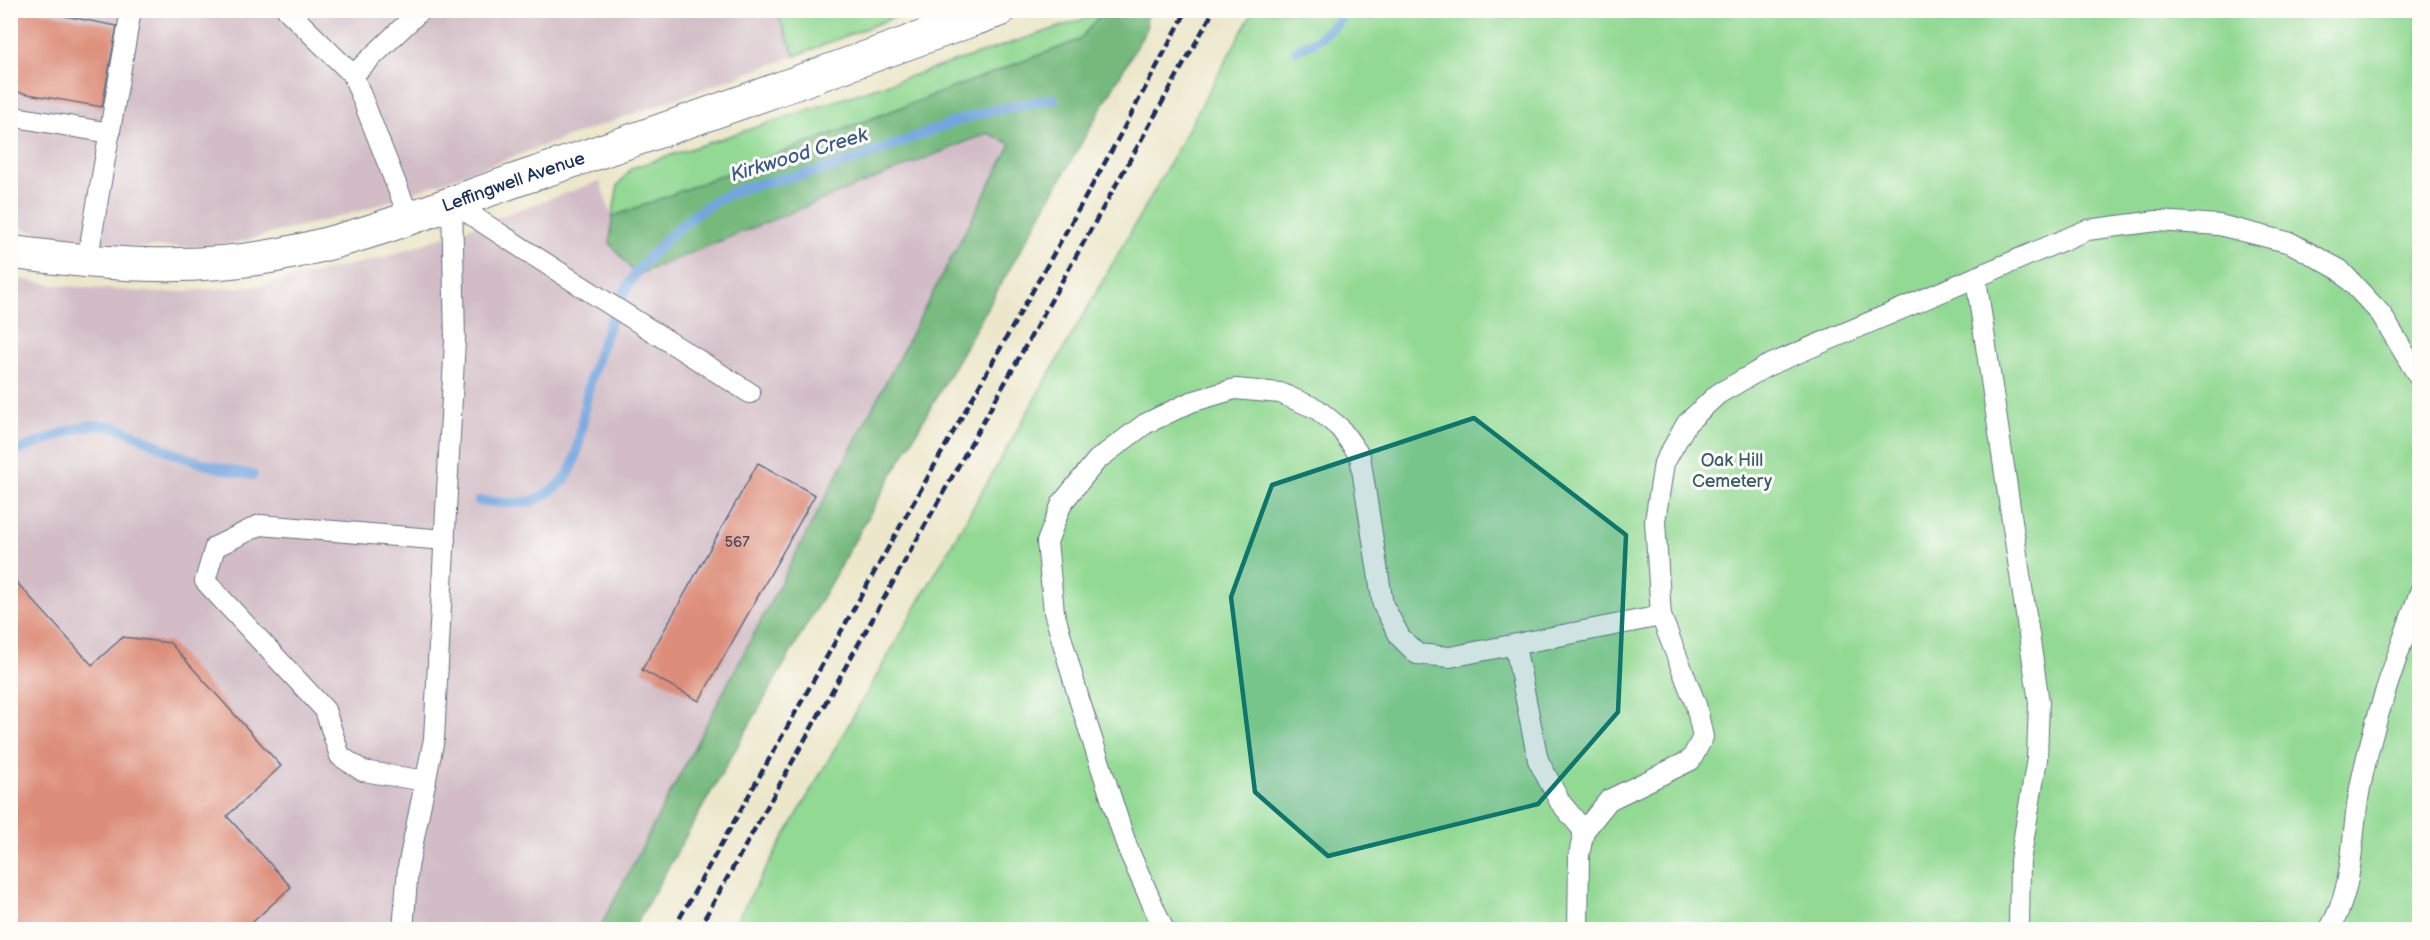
<svg xmlns="http://www.w3.org/2000/svg" width="2430" height="940" font-family="'Balsamiq Sans',sans-serif">
<rect width="100%" height="100%" fill="#fdfcf7"/>
<filter id="ink" filterUnits="userSpaceOnUse"><feTurbulence type="fractalNoise" baseFrequency=".0167" numOctaves="2"/><feDisplacementMap in="SourceGraphic" scale="12" xChannelSelector="R" yChannelSelector="G"/><feConvolveMatrix kernelMatrix="1 2 1 2 8 2 1 2 1" color-interpolation-filters="sRGB"/></filter>
<filter id="wash" filterUnits="userSpaceOnUse"><feTurbulence type="fractalNoise" baseFrequency=".008" numOctaves="4" result="noise"/><feDisplacementMap in="SourceGraphic" scale="24" xChannelSelector="R" yChannelSelector="G"/><feGaussianBlur stdDeviation="1.35" result="paint"/><feColorMatrix in="noise" values="0 0 0 0 0 0 0 0 0 0 0 0 0 0 0 0 0 1.4 0 .05"/><feComposite in="paint" operator="in"/></filter>
<g filter="url(#wash)">
<rect width="100%" height="100%" fill="#ece7cb"/>
<g fill="#d2bdc6">
<path d="M10,11H776L795,56L361,211L234,243L187,247H138L67,238L11,227Z"/>
<path d="M988,133L1011,144L599,929H11L10,277L53,285L163,293L262,285L386,257L600,181L612,217L610,243L637,275Z"/>
</g>
<g fill="#92d993" stroke="#568478" stroke-width="1.5">
<path d="M776,11H910L795,56Z"/>
<path d="M1253,11H2419V929L731,930L1153,193Z"/>
<path d="M1102,13L1079,40L612,217L618,185L632,168Z"/>
</g>
<path fill="#75b97d" stroke="#48746e" stroke-width="1.5" d="M1112,10L1145,11L1147,28L633,929H599L1011,144L988,133L636,275L610,243L612,217L1079,40L1102,13Z"/>
<g fill="none" stroke-linecap="round" stroke-linejoin="round">
<g stroke="#73a6df" stroke-width="10">
<path d="M1296,50L1317,40L1351,10"/>
<path d="M10,452C38,447 61,430 88,426C121,420 149,444 178,455C203,464 227,471 253,475"/>
<path d="M479,501C498,502 520,506 537,499C550,493 566,482 571,469C581,446 582,419 587,394C595,359 617,297 639,269C661,242 697,208 729,194C761,180 796,178 830,168C882,153 931,127 983,113C1006,107 1031,103 1054,99"/>
</g>
</g>
<g id="blocks">
<g fill="#dd8e7a">
<path d="M10,10H34L117,26L102,107L17,92L16,98L10,97Z"/>
<path d="M758,463L815,495L699,701L642,670Z"/>
<path d="M10,575L92,665L123,637L170,643L281,766L227,816L291,887L244,930H10Z"/>
</g>
</g>
</g>
<g filter="url(#ink)">
<use href="#blocks" fill-opacity="0" stroke="#646f84" stroke-width="1.5"/>
<g fill="none" stroke-linecap="round" stroke-linejoin="round">
<defs>
<g id="service">
<path d="M287,10L353,75L409,217"/>
<path d="M353,75L421,10"/>
<path d="M10,116L110,133"/>
<path d="M452,202C550,268 650,329 750,393"/>
<path d="M87,262L131,10"/>
<path d="M1976,279L2039,702L2037,759L2020,861L2019,930"/>
<path d="M1515,646L1538,760L1560,802L1584,831"/>
<path d="M426,781L363,771L340,756L325,710L205,581L215,547L260,525L445,540"/>
<path d="M403,930L408,867L434,739L455,340L452,202"/>
<path d="M1164,930L1127,847L1079,699L1054,612L1047,542L1062,503L1097,460L1145,424L1191,402L1235,389L1280,393L1317,409L1340,428L1360,456L1383,605L1400,637L1417,654L1450,657L1661,616"/>
<path d="M1578,930L1579,855L1584,831L1609,800L1691,760L1703,737L1696,705L1661,616L1655,521L1664,463L1687,423L1718,394L1767,366L2087,230L2157,221L2219,225L2291,243L2340,270L2381,314L2420,379"/>
<path d="M2329,930C2356,885 2350,837 2360,788C2373,721 2397,656 2420,592"/>
</g>
<g id="minor">
<path id="s1" d="M10,252C99,264 190,272 278,255C363,239 444,205 525,177C684,124 841,67 999,10"/>
</g>
</defs>
<use href="#service" stroke="#646f84" stroke-width="22"/>
<use href="#minor" stroke="#646f84" stroke-width="35"/>
<use href="#service" stroke="#fff" stroke-width="20"/>
<use href="#minor" stroke="#fff" stroke-width="33"/>
<g stroke="#1b2f5e" stroke-width="4.5" stroke-dasharray="9 4.5" stroke-linecap="butt">
<path d="M673,930L1112,150L1187,10"/>
<path d="M698,930L1214,10"/>
</g>
</g>
</g>
<path fill="#0f766e" fill-opacity="0.2" stroke="#0f766e" stroke-width="4.5" stroke-linejoin="round" d="M1474,418L1626,535L1618,712L1538,804L1328,856L1255,792L1231,597L1272,485Z"/>
<g text-anchor="middle" dominant-baseline="central" stroke-width="6" stroke-linejoin="round" paint-order="stroke">
<g font-size="15" fill="#4c4765">
<text x="737" y="542">567</text>
</g>
<g font-size="18" fill="#1b2f5e" stroke="#fdfcf7">
<text stroke="none"><textPath href="#s1" startOffset="516">Leffingwell Avenue</textPath></text>
</g>
<g font-size="18" fill="#395a6b" stroke="#fdfcf7">
<text x="1732" y="460">Oak Hill<tspan x="1732" dy="21">Cemetery</tspan></text>
</g>
<g font-size="20" font-style="italic" fill="#3a598b" stroke="#fdfcf7">
<text transform="translate(799 155) rotate(-17)">Kirkwood Creek</text>
</g>
</g>
<rect width="2430" height="940" fill="none" stroke="#fdfcf7" stroke-width="36"/>
</svg>
